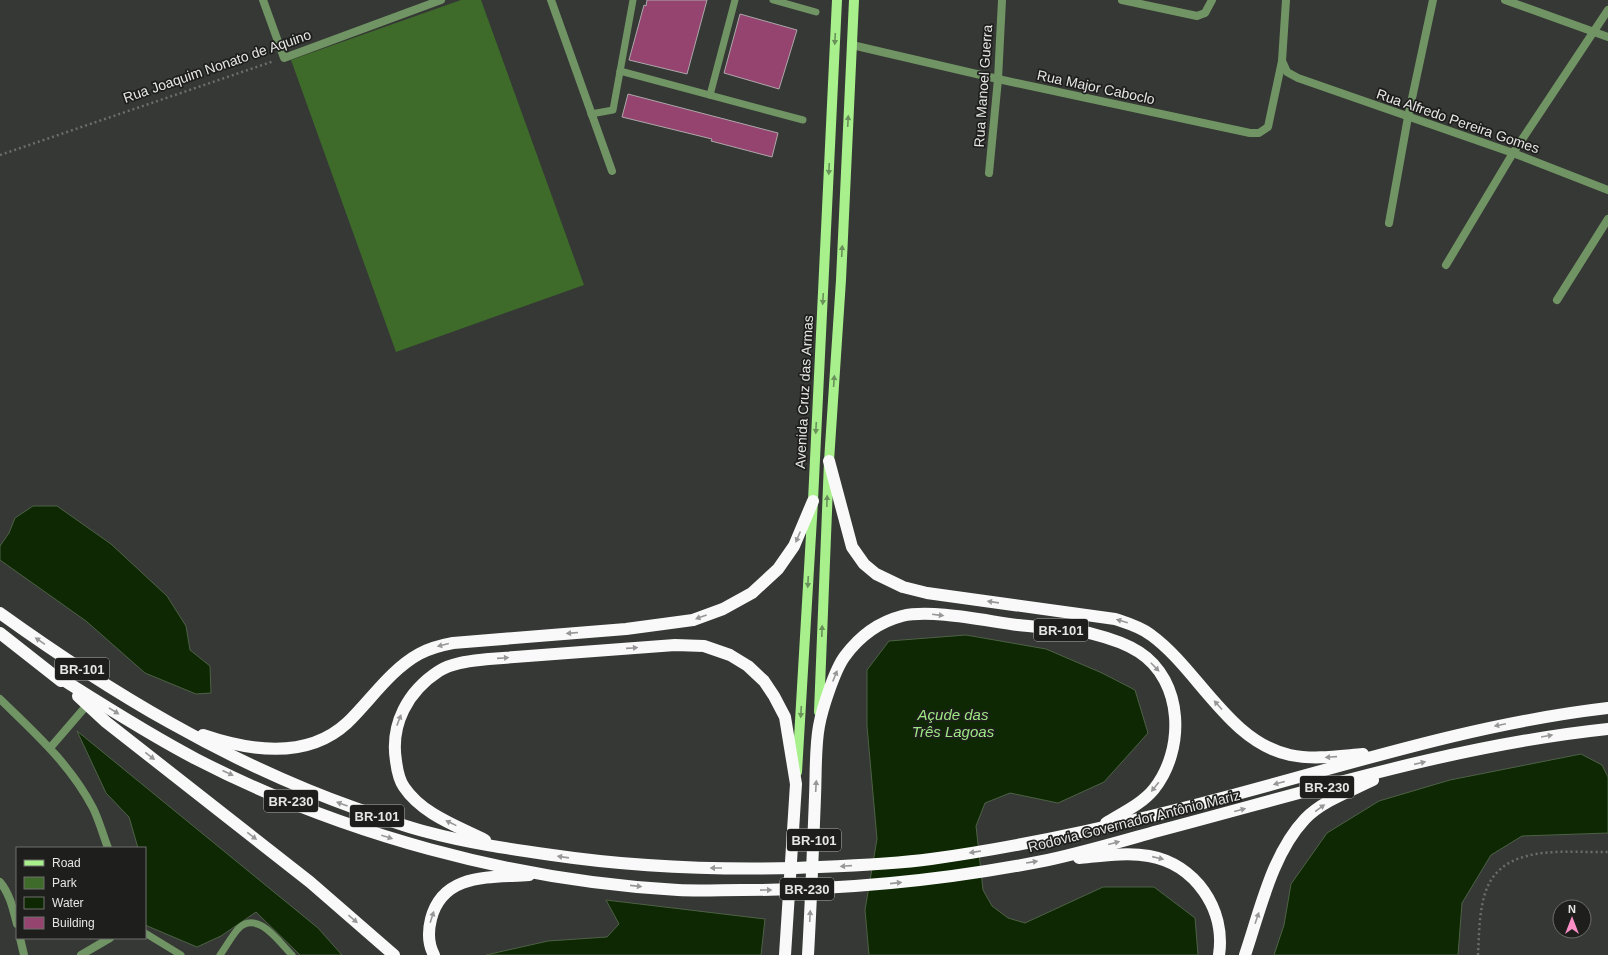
<svg xmlns="http://www.w3.org/2000/svg" width="1608" height="955" font-family="Helvetica,sans-serif">
<rect width="100%" height="100%" fill="#353834"/>
<path fill="#3e6b2a" d="M461,0H481L584,285L396,352L291,60Z"/>
<g fill="#0d2802" stroke="#4e6146">
<path d="M33,506H57L111,544L167,596L186,626L190,650L210,666L211,693L196,694L145,673L86,621L0,560V546L9,533L15,518Z"/>
<path d="M966,635L1046,649L1102,673L1135,690L1148,733L1104,782L1058,803L1010,793L985,803L976,826L983,890L992,906L1008,918L1025,923L1103,887H1154L1195,918L1198,955H869L865,910L877,839L867,726V670L889,641Z"/>
<path d="M77,731L318,928L342,955H300L256,912L221,936L197,947L145,925V848H138L129,817L106,793Z"/>
<path d="M1581,754L1602,765L1608,777V833L1522,836L1491,855L1462,903L1458,955H1274L1284,925L1291,884L1327,833L1379,801L1450,780Z"/>
<path d="M606,900L765,919L761,955H486L548,941L607,937L619,924Z"/>
</g>
<g fill="#94446f" stroke="#ada8aa">
<path d="M647,0H707L687,74L629,60L644,5L646,6Z"/>
<path d="M740,14L797,30L779,89L724,73Z"/>
<path d="M628,94L778,133L772,157L711,141L712,139L622,117Z"/>
</g>
<g fill="none" stroke-linecap="round" stroke-linejoin="round">
<g stroke="#6c6e6b" stroke-width="2.5" stroke-dasharray="2 3" stroke-linecap="butt">
<path d="M0,155L274,61"/>
<path d="M1478,955C1479,936 1479,915 1484,897C1498,842 1564,853 1608,852"/>
</g>
<g stroke="#719464" stroke-width="7">
<path d="M773,0L816,12"/>
<path d="M620,71L803,120"/>
<path d="M710,95L735,0"/>
<path d="M591,114L613,110L633,0"/>
<path d="M145,933L181,955"/>
<path d="M220,955C226,947 231,937 238,929C257,909 279,942 292,955"/>
</g>
<g stroke="#719464" stroke-width="8">
<path d="M263,0L284,58L441,0"/>
<path d="M551,0L612,171"/>
<path d="M1122,0L1197,16L1205,13L1212,0"/>
<path d="M1286,0L1282,61L1287,72L1298,78L1513,153L1608,190"/>
<path d="M1505,0L1608,37"/>
<path d="M852,45L998,79L1250,133H1259L1268,127L1282,61"/>
<path d="M989,173L998,79L1002,0"/>
<path d="M1389,223L1408,117L1433,0"/>
<path d="M1446,265L1513,153L1608,10"/>
<path d="M1557,300L1608,219"/>
<path d="M0,699C35,733 70,764 93,808C99,820 103,835 108,848"/>
<path d="M50,748L87,705"/>
<path d="M0,882C10,894 13,909 17,924"/>
<path d="M20,938L24,955"/>
<path d="M81,955L110,938"/>
</g>
<g stroke="#a7f08b" stroke-width="10">
<path d="M819,712L829,461L841,280L854,0"/>
<path d="M797,772L813,501L837,0"/>
</g>
<g stroke="#f9f9f9" stroke-width="12">
<path d="M829,461L852,547L864,564L876,574L903,587L927,593L1115,619C1127,623 1141,627 1151,635C1198,669 1229,742 1290,755C1314,760 1339,756 1363,754"/>
<path d="M0,613C110,692 226,762 355,808C378,816 402,826 427,832C468,843 510,849 552,855C633,867 714,870 796,868C841,866 887,865 931,859C1004,849 1076,834 1147,817C1301,781 1451,726 1608,708"/>
<path d="M0,633L61,681"/>
<path d="M57,676C103,705 148,734 196,759C341,834 514,881 678,890C699,891 721,890 742,890C845,890 948,880 1048,860C1085,852 1122,841 1158,831C1307,792 1455,745 1608,729"/>
<path d="M78,696L106,722L310,882L394,955"/>
<path d="M203,735C250,751 307,760 347,723C370,701 390,670 419,654C430,648 442,645 453,643L626,629L693,620L723,609L752,593L778,569L794,546L813,501"/>
<path d="M485,840C457,826 422,814 404,787C399,780 397,769 396,761C390,724 408,691 439,671C453,662 473,661 489,659L675,645L704,646L730,655L748,666L764,681L774,696L785,717L796,784L785,955"/>
<path d="M1079,858C1101,856 1127,852 1149,856C1195,864 1226,909 1219,955"/>
<path d="M434,955C428,944 428,931 431,919C443,872 491,878 529,875"/>
<path d="M808,955C811,902 813,849 815,797C816,774 815,747 819,726C822,709 835,669 845,656C859,637 879,622 902,616C932,609 986,621 1018,625C1043,628 1069,628 1093,634C1109,638 1125,643 1139,652C1184,681 1185,750 1154,789C1142,804 1122,813 1106,823"/>
<path d="M1245,955C1260,911 1272,854 1305,819C1322,801 1351,791 1373,780"/>
</g>
</g>
<defs><path id="oneway-solid" d="M-6-.8H1V-3.2L6.5 0L1 3.2V.8H-6Z"/></defs>
<g fill="#69925a">
<use href="#oneway-solid" transform="translate(835 39) rotate(93)"/>
<use href="#oneway-solid" transform="translate(848 121) rotate(-87)"/>
<use href="#oneway-solid" transform="translate(829 169) rotate(93)"/>
<use href="#oneway-solid" transform="translate(842 251) rotate(-87)"/>
<use href="#oneway-solid" transform="translate(823 299) rotate(93)"/>
<use href="#oneway-solid" transform="translate(834 381) rotate(-86)"/>
<use href="#oneway-solid" transform="translate(816 428) rotate(93)"/>
<use href="#oneway-solid" transform="translate(827 501) rotate(-88)"/>
<use href="#oneway-solid" transform="translate(808 582) rotate(93)"/>
<use href="#oneway-solid" transform="translate(822 631) rotate(-88)"/>
<use href="#oneway-solid" transform="translate(801 712) rotate(93)"/>
</g>
<g fill="#969796">
<use href="#oneway-solid" transform="translate(798 537) rotate(113)"/>
<use href="#oneway-solid" transform="translate(993 602) rotate(-172)"/>
<use href="#oneway-solid" transform="translate(938 615) rotate(7)"/>
<use href="#oneway-solid" transform="translate(701 617) rotate(160)"/>
<use href="#oneway-solid" transform="translate(1122 621) rotate(-164)"/>
<use href="#oneway-solid" transform="translate(572 633) rotate(175)"/>
<use href="#oneway-solid" transform="translate(40 641) rotate(-146)"/>
<use href="#oneway-solid" transform="translate(443 645) rotate(166)"/>
<use href="#oneway-solid" transform="translate(632 648) rotate(-4)"/>
<use href="#oneway-solid" transform="translate(503 658) rotate(-4)"/>
<use href="#oneway-solid" transform="translate(1155 667) rotate(46)"/>
<use href="#oneway-solid" transform="translate(835 676) rotate(-68)"/>
<use href="#oneway-solid" transform="translate(1218 705) rotate(-132)"/>
<use href="#oneway-solid" transform="translate(114 711) rotate(32)"/>
<use href="#oneway-solid" transform="translate(399 720) rotate(-69)"/>
<use href="#oneway-solid" transform="translate(1500 725) rotate(168)"/>
<use href="#oneway-solid" transform="translate(1547 736) rotate(-10)"/>
<use href="#oneway-solid" transform="translate(150 756) rotate(38)"/>
<use href="#oneway-solid" transform="translate(1331 757) rotate(176)"/>
<use href="#oneway-solid" transform="translate(1420 763) rotate(-13)"/>
<use href="#oneway-solid" transform="translate(228 773) rotate(24)"/>
<use href="#oneway-solid" transform="translate(1279 783) rotate(165)"/>
<use href="#oneway-solid" transform="translate(816 786) rotate(-87)"/>
<use href="#oneway-solid" transform="translate(1155 787) rotate(129)"/>
<use href="#oneway-solid" transform="translate(342 804) rotate(-160)"/>
<use href="#oneway-solid" transform="translate(1320 808) rotate(-36)"/>
<use href="#oneway-solid" transform="translate(1240 810) rotate(-15)"/>
<use href="#oneway-solid" transform="translate(451 823) rotate(-154)"/>
<use href="#oneway-solid" transform="translate(252 836) rotate(38)"/>
<use href="#oneway-solid" transform="translate(387 837) rotate(17)"/>
<use href="#oneway-solid" transform="translate(1114 843) rotate(-15)"/>
<use href="#oneway-solid" transform="translate(975 852) rotate(171)"/>
<use href="#oneway-solid" transform="translate(563 857) rotate(-172)"/>
<use href="#oneway-solid" transform="translate(1158 858) rotate(13)"/>
<use href="#oneway-solid" transform="translate(1032 862) rotate(-9)"/>
<use href="#oneway-solid" transform="translate(846 866) rotate(176)"/>
<use href="#oneway-solid" transform="translate(716 868) rotate(-180)"/>
<use href="#oneway-solid" transform="translate(896 883) rotate(-6)"/>
<use href="#oneway-solid" transform="translate(636 886) rotate(6)"/>
<use href="#oneway-solid" transform="translate(766 890) rotate(-1)"/>
<use href="#oneway-solid" transform="translate(810 916) rotate(-87)"/>
<use href="#oneway-solid" transform="translate(432 917) rotate(-72)"/>
<use href="#oneway-solid" transform="translate(1257 918) rotate(-71)"/>
<use href="#oneway-solid" transform="translate(353 919) rotate(41)"/>
</g>
<g text-anchor="middle" dominant-baseline="central" stroke-width="3.5" stroke-linejoin="round" paint-order="stroke">
<g fill="#1e1f1d" stroke="#aaaba9" stroke-width="1">
<rect x="1034" y="619" width="54" height="22" rx="3"/>
<rect x="55" y="658" width="54" height="22" rx="3"/>
<rect x="1300" y="776" width="54" height="22" rx="3"/>
<rect x="264" y="790" width="54" height="22" rx="3"/>
<rect x="350" y="805" width="54" height="22" rx="3"/>
<rect x="787" y="829" width="54" height="22" rx="3"/>
<rect x="780" y="878" width="54" height="22" rx="3"/>
</g>
<g font-size="13" font-weight="bold" fill="#e6e7e5">
<text x="1061" y="630">BR-101</text>
<text x="82" y="669">BR-101</text>
<text x="1327" y="787">BR-230</text>
<text x="291" y="801">BR-230</text>
<text x="377" y="816">BR-101</text>
<text x="814" y="840">BR-101</text>
<text x="807" y="889">BR-230</text>
</g>
<g font-size="14" fill="#e6e7e5" stroke="#1e1f1d">
<text transform="translate(217 66) rotate(-19)">Rua Joaquim Nonato de Aquino</text>
<text transform="translate(983 86) rotate(-86)">Rua Manoel Guerra</text>
<text transform="translate(1096 87) rotate(12)">Rua Major Caboclo</text>
<text transform="translate(1458 121) rotate(19)">Rua Alfredo Pereira Gomes</text>
<text transform="translate(804 392) rotate(-87)">Avenida Cruz das Armas</text>
<text transform="translate(1134 821) rotate(-14)">Rodovia Governador Antônio Mariz</text>
</g>
<g font-size="15" font-style="italic" fill="#9fe684" stroke="#1e1f1d">
<text x="953" y="714">Açude das<tspan x="953" dy="17">Três Lagoas</tspan></text>
</g>
</g>
<rect x="16" y="847" width="130" height="92" fill="#1e1f1d" stroke="#6e6f6d"/>
<rect x="24" y="860" width="20" height="6" fill="#a7f08b" stroke="#6e6f6d"/>
<text x="52" y="867" font-size="12" fill="#e6e7e5">Road</text>
<rect x="24" y="877" width="20" height="12" fill="#3e6b2a" stroke="#6e6f6d"/>
<text x="52" y="887" font-size="12" fill="#e6e7e5">Park</text>
<rect x="24" y="897" width="20" height="12" fill="#0d2802" stroke="#6e6f6d"/>
<text x="52" y="907" font-size="12" fill="#e6e7e5">Water</text>
<rect x="24" y="917" width="20" height="12" fill="#94446f" stroke="#6e6f6d"/>
<text x="52" y="927" font-size="12" fill="#e6e7e5">Building</text>
<g transform="translate(1572 919)"><circle r="19" fill="#1e1f1d" stroke="#6e6f6d"/>
<path d="M0-3L7 15L0 10L-7 15Z" fill="#fa8fc6"/>
<text y="-6" font-size="11" font-weight="bold" text-anchor="middle" fill="#e6e7e5">N</text>
</g>
</svg>
